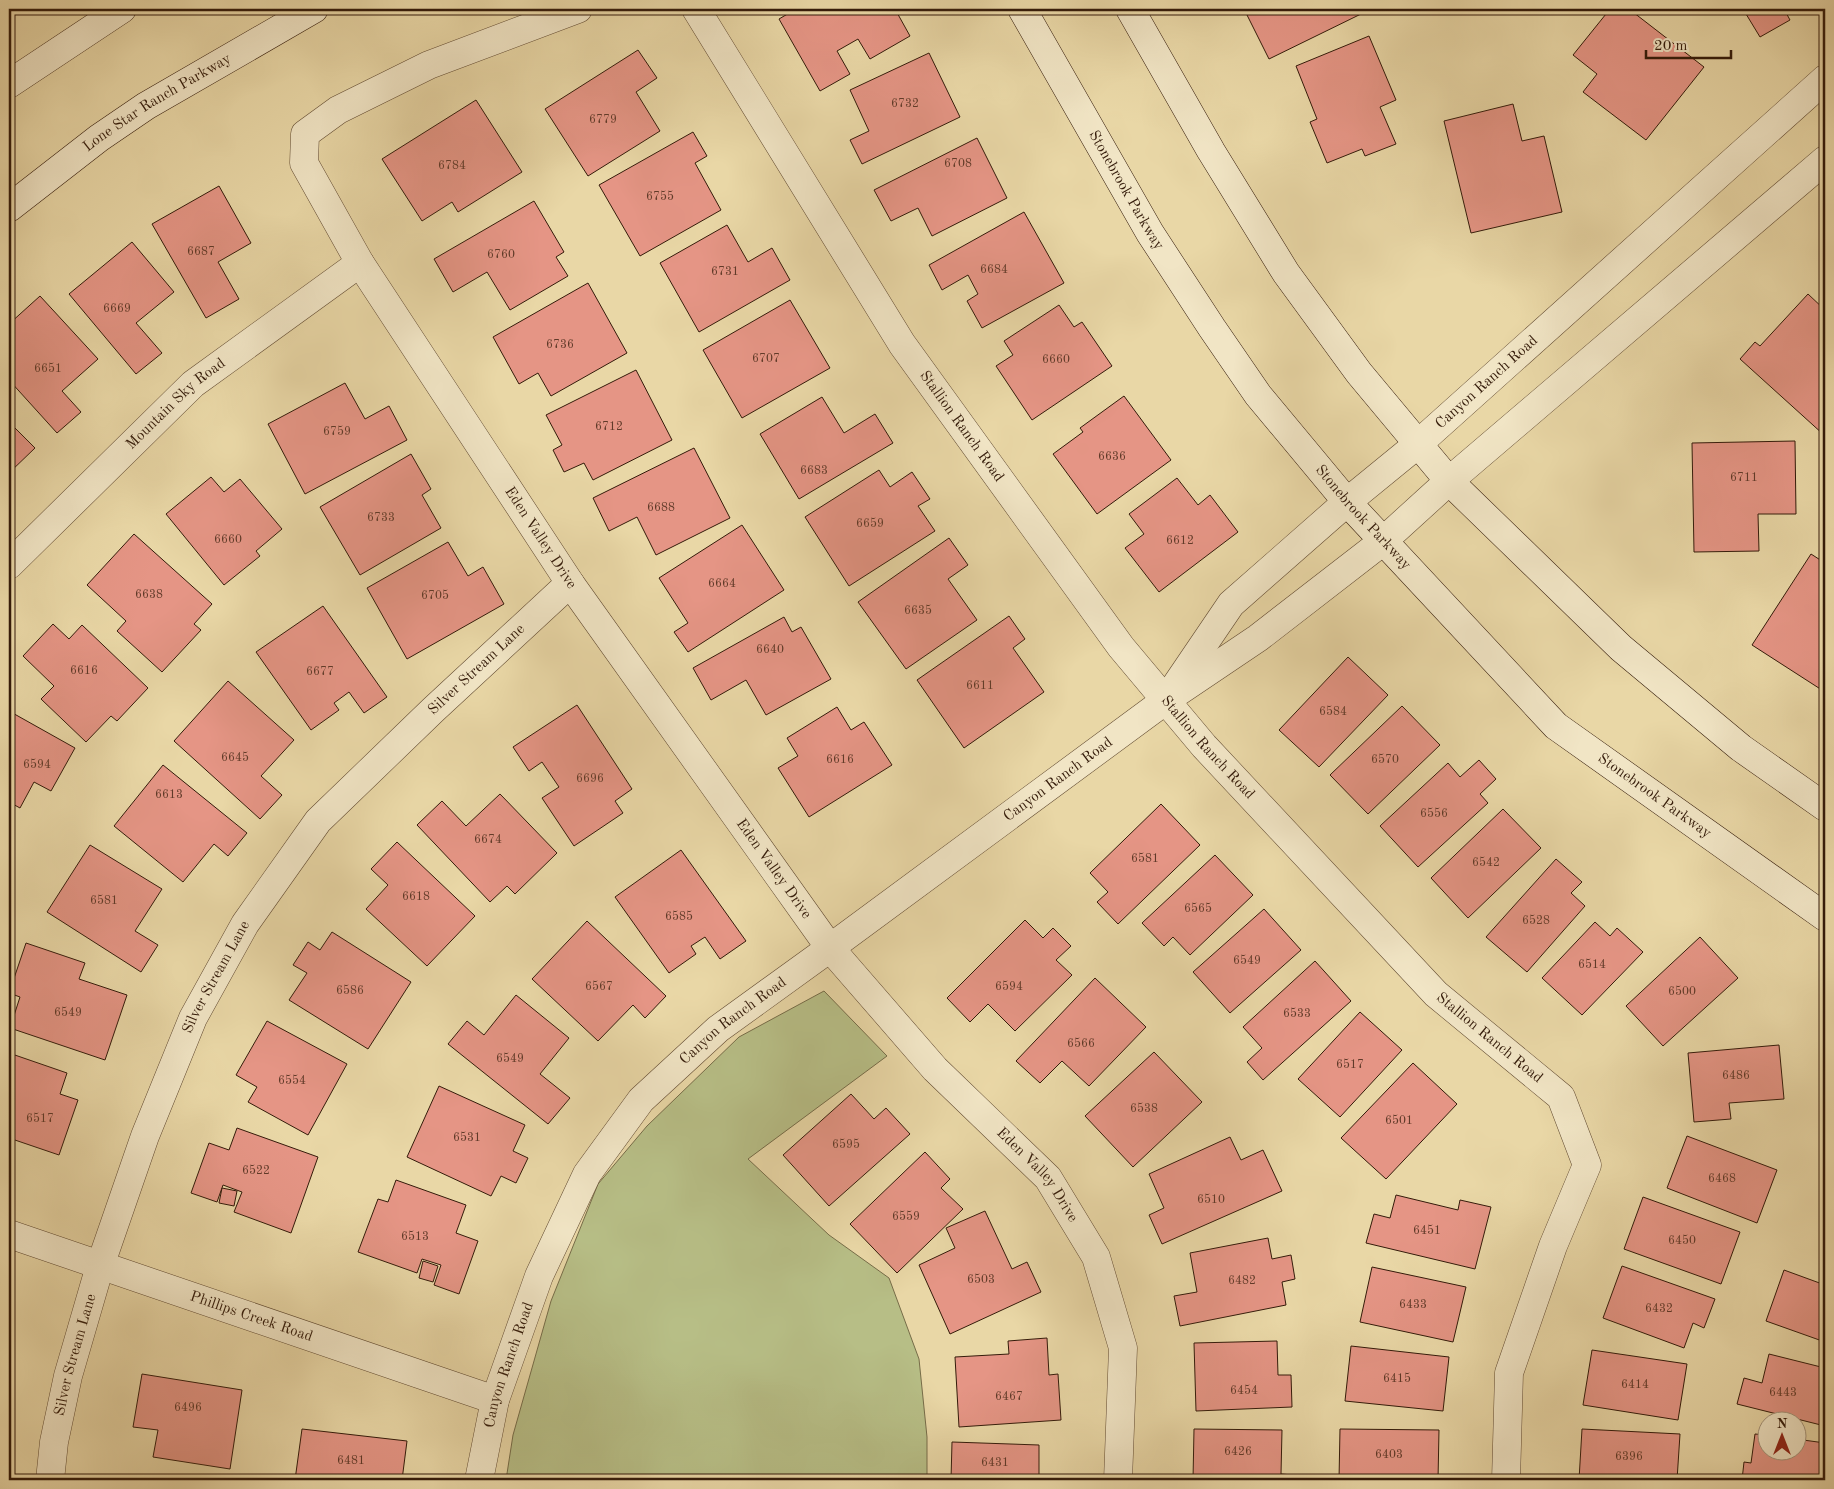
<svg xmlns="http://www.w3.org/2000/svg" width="1834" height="1489" font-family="'Old Standard TT',serif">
<rect width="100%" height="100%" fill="#e9d7a6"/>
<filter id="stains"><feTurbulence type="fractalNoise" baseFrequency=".004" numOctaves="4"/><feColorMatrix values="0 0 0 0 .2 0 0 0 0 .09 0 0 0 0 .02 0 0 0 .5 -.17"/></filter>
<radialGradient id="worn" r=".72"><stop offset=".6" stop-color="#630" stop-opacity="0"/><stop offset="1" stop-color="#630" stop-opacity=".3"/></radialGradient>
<path fill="#b7be86" stroke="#766c48" d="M824,991L887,1056L748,1159L829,1235L889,1278L919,1359L927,1437V1480H506L513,1435L551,1301L598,1184L647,1126L739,1037Z"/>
<g fill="#e59585" stroke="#341b0a">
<path d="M796,9H895L910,36L870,59L858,39L837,51L850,74L820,91L779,19Z"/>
<path d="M1244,9H1361L1363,13L1269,59Z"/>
<path d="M1610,9H1629L1704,67L1646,140L1583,92L1597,74L1573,55Z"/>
<path d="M1743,9H1784L1790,20L1760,37Z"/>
<path d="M1369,36L1396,100L1380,107L1396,144L1365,156L1362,149L1327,163L1310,122L1317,119L1296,66Z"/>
<path d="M638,50L657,78L636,92L660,131L588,176L545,109Z"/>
<path d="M929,53L960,117L862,164L850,140L869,131L850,90Z"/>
<path d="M476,100L522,172L458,212L452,202L422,221L382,159Z"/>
<path d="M1513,104L1522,141L1544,136L1562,212L1471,233L1444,121Z"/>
<path d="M693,132L707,156L695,163L721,210L640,256L599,185Z"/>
<path d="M977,138L1007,198L932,236L918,208L891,221L874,190Z"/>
<path d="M219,186L251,243L218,262L239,299L206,318L152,224Z"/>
<path d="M534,201L564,252L556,257L568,276L510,310L487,272L453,292L434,259Z"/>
<path d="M1024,212L1064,283L982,328L967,301L978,294L968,275L942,290L929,265Z"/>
<path d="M727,225L748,262L772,248L790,280L699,332L660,263Z"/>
<path d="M132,242L174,292L136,323L162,353L136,374L69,294Z"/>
<path d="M588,283L627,353L551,396L538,373L519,384L493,337Z"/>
<path d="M1808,294L1825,310V433L1824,435L1740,359L1755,342L1760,346Z"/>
<path d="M40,296L98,359L62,391L81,412L57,433L9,380V324Z"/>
<path d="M790,300L830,368L742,418L703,350Z"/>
<path d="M1059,305L1074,327L1082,322L1112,366L1032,420L996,366L1013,355L1004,341Z"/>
<path d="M636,370L672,440L593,480L584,463L564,472L553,450L562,445L546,415Z"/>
<path d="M345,383L365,419L389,406L407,440L305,494L268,424Z"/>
<path d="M1124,396L1171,460L1097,514L1053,454L1083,432L1080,428Z"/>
<path d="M822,397L844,433L875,414L893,443L799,499L760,434Z"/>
<path d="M9,422L35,448L9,473Z"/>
<path d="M1795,441L1796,514H1758L1759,551L1694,552L1692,443Z"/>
<path d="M694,448L730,518L656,555L637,517L609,531L593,498Z"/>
<path d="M411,454L431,489L422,495L441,528L360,575L320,507Z"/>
<path d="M879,470L890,487L912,472L930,499L918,506L935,531L849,586L805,517Z"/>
<path d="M211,477L224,492L240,479L282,529L256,551L260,556L224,585L166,514Z"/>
<path d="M1177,478L1198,505L1210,495L1238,532L1159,592L1125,548L1144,534L1129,514Z"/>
<path d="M742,525L784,590L688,652L674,632L688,623L659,578Z"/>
<path d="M134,534L212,604L194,624L201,630L162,672L117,631L126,621L87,585Z"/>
<path d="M949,538L968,565L948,579L977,620L906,669L858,602Z"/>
<path d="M448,542L468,576L483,567L504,604L407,659L367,588Z"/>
<path d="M1811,554L1825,563V692L1752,645Z"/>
<path d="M323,606L387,697L364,713L349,692L334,703L339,710L311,730L256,652Z"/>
<path d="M1009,616L1025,639L1013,648L1044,692L964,748L917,680Z"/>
<path d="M784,617L792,632L801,627L831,679L766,715L746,680L711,700L693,668Z"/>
<path d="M53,624L69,639L82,625L148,688L117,721L111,716L86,742L41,699L54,686L23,656Z"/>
<path d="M1348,657L1388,695L1319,767L1279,730Z"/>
<path d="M228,681L294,740L261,776L282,795L260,819L174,741Z"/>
<path d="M577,705L632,789L615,801L623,813L574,846L542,798L559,787L542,762L529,771L513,747Z"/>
<path d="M1402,706L1440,745L1368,814L1330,775Z"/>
<path d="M837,707L851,730L864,722L892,765L809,817L778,768L798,756L787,738Z"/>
<path d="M9,711L75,748L51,791L34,782L20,808L9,802Z"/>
<path d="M1479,760L1496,779L1480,794L1488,803L1418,867L1380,826L1448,763L1460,777Z"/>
<path d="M163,765L247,833L228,856L214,844L183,882L114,826Z"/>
<path d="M500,794L557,853L515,894L507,886L490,902L417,825L442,801L466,826Z"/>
<path d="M1161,804L1200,845L1118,924L1097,902L1108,892L1090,873Z"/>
<path d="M1503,809L1541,848L1468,918L1431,878Z"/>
<path d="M397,842L475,916L427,966L366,909L388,885L371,869Z"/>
<path d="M90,845L162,889L135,931L158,945L141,972L47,912Z"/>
<path d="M681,850L746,941L720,959L705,937L691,946L696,954L669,973L615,897Z"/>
<path d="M1215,855L1253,895L1190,955L1173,937L1164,946L1142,923Z"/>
<path d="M1556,859L1582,882L1571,893L1585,906L1527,972L1486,937Z"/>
<path d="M1264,909L1301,950L1230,1013L1193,972Z"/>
<path d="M1025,920L1043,938L1053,928L1071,946L1056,960L1072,975L1015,1031L988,1004L970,1022L947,998Z"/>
<path d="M587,921L666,996L645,1018L633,1005L598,1041L532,979Z"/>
<path d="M1595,922L1610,936L1617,928L1643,952L1582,1015L1542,978Z"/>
<path d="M332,932L411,982L368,1049L289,1000L307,973L293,965L308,942L320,950Z"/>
<path d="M1700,937L1738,978L1663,1046L1626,1006Z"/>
<path d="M26,943L85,963L79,979L127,995L105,1060L10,1028L20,997L9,993Z"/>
<path d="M1315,961L1351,1001L1263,1080L1247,1062L1262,1048L1243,1027Z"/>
<path d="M1095,978L1146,1027L1089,1086L1062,1061L1040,1083L1016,1061Z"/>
<path d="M516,995L569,1038L540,1074L570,1098L548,1124L448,1044L467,1021L484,1035Z"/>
<path d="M1360,1012L1402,1050L1340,1117L1298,1079Z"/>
<path d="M267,1021L347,1064L308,1135L248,1102L257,1087L236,1075Z"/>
<path d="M1779,1045L1784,1099L1729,1103L1731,1119L1694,1122L1688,1053Z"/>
<path d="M1154,1052L1202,1102L1133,1167L1085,1116Z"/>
<path d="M9,1053L67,1073L60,1094L78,1100L59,1155L9,1138Z"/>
<path d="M1413,1063L1457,1104L1386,1179L1341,1138Z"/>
<path d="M439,1086L525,1125L513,1151L528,1158L516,1183L501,1176L491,1196L407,1157Z"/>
<path d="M851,1094L874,1119L886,1108L910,1134L829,1206L783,1155Z"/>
<path d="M237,1128L318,1157L291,1233L234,1212L242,1192L223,1185L217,1202L191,1193L209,1143L229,1150Z"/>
<path d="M1687,1136L1777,1170L1757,1223L1667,1188Z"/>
<path d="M1230,1137L1241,1160L1263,1150L1282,1191L1162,1244L1149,1215L1164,1208L1149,1174Z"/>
<path d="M925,1152L950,1179L941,1188L963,1209L897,1273L850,1224Z"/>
<path d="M396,1180L466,1205L456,1233L478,1241L459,1294L434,1285L441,1265L422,1259L417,1273L358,1252L378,1199L388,1202Z"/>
<path d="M222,1188L237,1191L234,1206L219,1203Z"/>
<path d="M1396,1195L1458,1210L1460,1200L1491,1207L1475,1269L1366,1243L1374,1214L1390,1218Z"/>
<path d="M1643,1197L1740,1232L1721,1284L1624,1249Z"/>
<path d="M985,1211L1012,1269L1027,1262L1041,1292L950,1334L919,1265L955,1248L946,1228Z"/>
<path d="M1268,1238L1272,1259L1291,1255L1295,1279L1282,1282L1286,1305L1180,1326L1174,1296L1197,1292L1190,1253Z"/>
<path d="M423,1261L438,1266L433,1282L419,1278Z"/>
<path d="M1622,1266L1715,1299L1704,1328L1693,1323L1684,1348L1603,1318Z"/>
<path d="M1372,1267L1466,1287L1453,1342L1360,1322Z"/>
<path d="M1784,1270L1825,1285V1342L1766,1321Z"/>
<path d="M1047,1338L1049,1375L1058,1374L1061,1420L959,1427L955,1357L1009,1354L1008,1341Z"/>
<path d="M1277,1341L1278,1375H1291L1292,1407L1196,1411L1194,1343Z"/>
<path d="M1351,1346L1449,1357L1443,1411L1345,1401Z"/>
<path d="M1592,1350L1687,1364L1678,1420L1583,1405Z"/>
<path d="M1769,1354L1825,1368V1426L1737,1404L1744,1378L1762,1383Z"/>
<path d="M142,1374L242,1390L230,1469L153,1457L158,1430L133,1427Z"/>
<path d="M302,1429L407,1441L402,1480H295Z"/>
<path d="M1194,1429L1282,1430L1281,1474L1293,1475V1480H1193Z"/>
<path d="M1340,1429L1439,1430L1438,1480H1339Z"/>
<path d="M1582,1429L1680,1434L1677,1480H1579Z"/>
<path d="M1755,1434L1766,1435V1452H1796V1439L1825,1443V1480H1742L1744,1462L1751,1463Z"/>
<path d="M952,1442L1039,1445V1480H951Z"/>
</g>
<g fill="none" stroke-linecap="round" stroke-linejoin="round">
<defs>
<g id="minor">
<path id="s1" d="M578,9L429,65L338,110L305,134L304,163L360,263L570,583L830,948L935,1069L1048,1178L1096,1257L1123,1348L1118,1480"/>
<path id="s2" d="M696,9L902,344L1121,647L1204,746L1436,994L1561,1097L1587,1165L1553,1246L1509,1373L1506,1480"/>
<path id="s3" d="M9,565L193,384L360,263"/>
<path id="s4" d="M1174,688L1231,604L1347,502L1418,444L1825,79"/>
<path id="s5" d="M9,1234L495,1400"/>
<path id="s6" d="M50,1480L54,1442L68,1376L100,1266L145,1136L193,1018L245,924L318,821L433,710L570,583"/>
<path id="s7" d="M479,1480L495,1400L539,1276L587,1174L641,1100L718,1029L830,948L1166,700L1258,638L1382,542L1449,481L1825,160"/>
</g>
<g id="secondary">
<path id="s8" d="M1022,9L1150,233L1212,328L1258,395L1347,502L1556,726L1825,917"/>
<path d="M1130,9L1211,151L1286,273L1359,373L1449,481L1621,648L1741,748L1825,807"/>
<path d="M9,84L122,9"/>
<path id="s9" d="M9,208L99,138L146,106L314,9"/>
</g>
</defs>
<use href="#minor" stroke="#614a31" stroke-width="29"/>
<use href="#secondary" stroke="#341b0a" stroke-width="29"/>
<use href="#minor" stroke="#f1e5c5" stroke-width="28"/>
<use href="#secondary" stroke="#f1e5c5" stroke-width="28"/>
</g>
<g text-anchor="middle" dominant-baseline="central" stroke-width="4.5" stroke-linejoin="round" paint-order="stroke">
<g font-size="12" fill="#603a29">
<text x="905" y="104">6732</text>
<text x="603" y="120">6779</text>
<text x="958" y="164">6708</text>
<text x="452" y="166">6784</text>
<text x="660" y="197">6755</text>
<text x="201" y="252">6687</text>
<text x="501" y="255">6760</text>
<text x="994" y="270">6684</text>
<text x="725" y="272">6731</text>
<text x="117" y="309">6669</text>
<text x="560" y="345">6736</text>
<text x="766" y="359">6707</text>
<text x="1056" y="360">6660</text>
<text x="48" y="369">6651</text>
<text x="609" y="427">6712</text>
<text x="337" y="432">6759</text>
<text x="1112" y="457">6636</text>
<text x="814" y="471">6683</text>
<text x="1744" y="478">6711</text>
<text x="661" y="508">6688</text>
<text x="381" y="518">6733</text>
<text x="870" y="524">6659</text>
<text x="228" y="540">6660</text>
<text x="1180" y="541">6612</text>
<text x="722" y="584">6664</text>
<text x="149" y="595">6638</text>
<text x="435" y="596">6705</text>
<text x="918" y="611">6635</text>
<text x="770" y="650">6640</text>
<text x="84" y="671">6616</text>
<text x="320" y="672">6677</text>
<text x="980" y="686">6611</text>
<text x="1333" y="712">6584</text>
<text x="235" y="758">6645</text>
<text x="840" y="760">6616</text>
<text x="1385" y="760">6570</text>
<text x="37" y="765">6594</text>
<text x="590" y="779">6696</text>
<text x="169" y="795">6613</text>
<text x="1434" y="814">6556</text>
<text x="488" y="840">6674</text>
<text x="1145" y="859">6581</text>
<text x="1486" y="863">6542</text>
<text x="416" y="897">6618</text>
<text x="104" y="901">6581</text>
<text x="1198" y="909">6565</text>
<text x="679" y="917">6585</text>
<text x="1536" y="921">6528</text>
<text x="1247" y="961">6549</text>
<text x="1592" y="965">6514</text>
<text x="599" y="987">6567</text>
<text x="1009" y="987">6594</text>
<text x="350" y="991">6586</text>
<text x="1682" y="992">6500</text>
<text x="68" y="1013">6549</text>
<text x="1297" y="1014">6533</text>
<text x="1081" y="1044">6566</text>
<text x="510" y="1059">6549</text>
<text x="1350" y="1065">6517</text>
<text x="1736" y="1076">6486</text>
<text x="292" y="1081">6554</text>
<text x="1144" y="1109">6538</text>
<text x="40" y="1119">6517</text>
<text x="1399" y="1121">6501</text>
<text x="467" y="1138">6531</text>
<text x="846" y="1145">6595</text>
<text x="256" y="1171">6522</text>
<text x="1722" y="1179">6468</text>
<text x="1211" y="1200">6510</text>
<text x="906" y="1217">6559</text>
<text x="1427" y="1231">6451</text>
<text x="415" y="1237">6513</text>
<text x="1682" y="1241">6450</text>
<text x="981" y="1280">6503</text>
<text x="1242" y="1281">6482</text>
<text x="1413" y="1305">6433</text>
<text x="1659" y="1309">6432</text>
<text x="1397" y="1379">6415</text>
<text x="1635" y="1385">6414</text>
<text x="1244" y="1391">6454</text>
<text x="1783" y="1393">6443</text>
<text x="1009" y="1397">6467</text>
<text x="188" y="1408">6496</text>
<text x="1238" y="1452">6426</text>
<text x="1389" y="1455">6403</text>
<text x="1629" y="1457">6396</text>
<text x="351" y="1461">6481</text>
<text x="995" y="1463">6431</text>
</g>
<g font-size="15" fill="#341b0a" stroke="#f1e5c5">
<text stroke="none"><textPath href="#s9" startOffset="182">Lone Star Ranch Parkway</textPath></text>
<text stroke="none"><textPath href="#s8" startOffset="209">Stonebrook Parkway</textPath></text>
<text stroke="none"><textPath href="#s4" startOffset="440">Canyon Ranch Road</textPath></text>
<text stroke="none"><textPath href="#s3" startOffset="232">Mountain Sky Road</textPath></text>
<text stroke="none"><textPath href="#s2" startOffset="495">Stallion Ranch Road</textPath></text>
<text stroke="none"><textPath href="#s8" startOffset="614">Stonebrook Parkway</textPath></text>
<text stroke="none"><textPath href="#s1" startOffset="774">Eden Valley Drive</textPath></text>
<text stroke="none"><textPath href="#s6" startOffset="938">Silver Stream Lane</textPath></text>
<text stroke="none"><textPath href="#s2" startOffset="900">Stallion Ranch Road</textPath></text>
<text stroke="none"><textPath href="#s7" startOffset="944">Canyon Ranch Road</textPath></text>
<text stroke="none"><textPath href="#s8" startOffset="1019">Stonebrook Parkway</textPath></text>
<text stroke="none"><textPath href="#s1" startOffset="1179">Eden Valley Drive</textPath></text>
<text stroke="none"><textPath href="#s6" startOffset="532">Silver Stream Lane</textPath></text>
<text stroke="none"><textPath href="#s7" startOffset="539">Canyon Ranch Road</textPath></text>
<text stroke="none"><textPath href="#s2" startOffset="1305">Stallion Ranch Road</textPath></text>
<text stroke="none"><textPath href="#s1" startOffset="1584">Eden Valley Drive</textPath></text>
<text stroke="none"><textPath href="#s5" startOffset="256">Phillips Creek Road</textPath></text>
<text stroke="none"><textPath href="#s6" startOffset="128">Silver Stream Lane</textPath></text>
<text stroke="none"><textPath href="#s7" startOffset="119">Canyon Ranch Road</textPath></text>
</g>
</g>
<rect width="1834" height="1489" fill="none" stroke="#e9d7a6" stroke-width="30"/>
<rect x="10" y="10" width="1814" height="1469" fill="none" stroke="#341b0a" stroke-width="2.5"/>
<rect x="15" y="15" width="1804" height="1459" fill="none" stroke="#341b0a"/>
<g transform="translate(1782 1436)"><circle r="24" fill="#f1e5c5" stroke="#a5947a"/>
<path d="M0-4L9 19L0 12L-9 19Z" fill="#8f2418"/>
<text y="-8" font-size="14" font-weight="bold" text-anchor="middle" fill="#341b0a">N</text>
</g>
<path d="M1646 50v8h85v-8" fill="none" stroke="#341b0a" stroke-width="2.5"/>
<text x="1654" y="50" font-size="15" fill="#341b0a" stroke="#f1e5c5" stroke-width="4" paint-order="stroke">20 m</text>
<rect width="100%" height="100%" filter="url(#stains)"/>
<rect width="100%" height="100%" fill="url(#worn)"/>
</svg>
